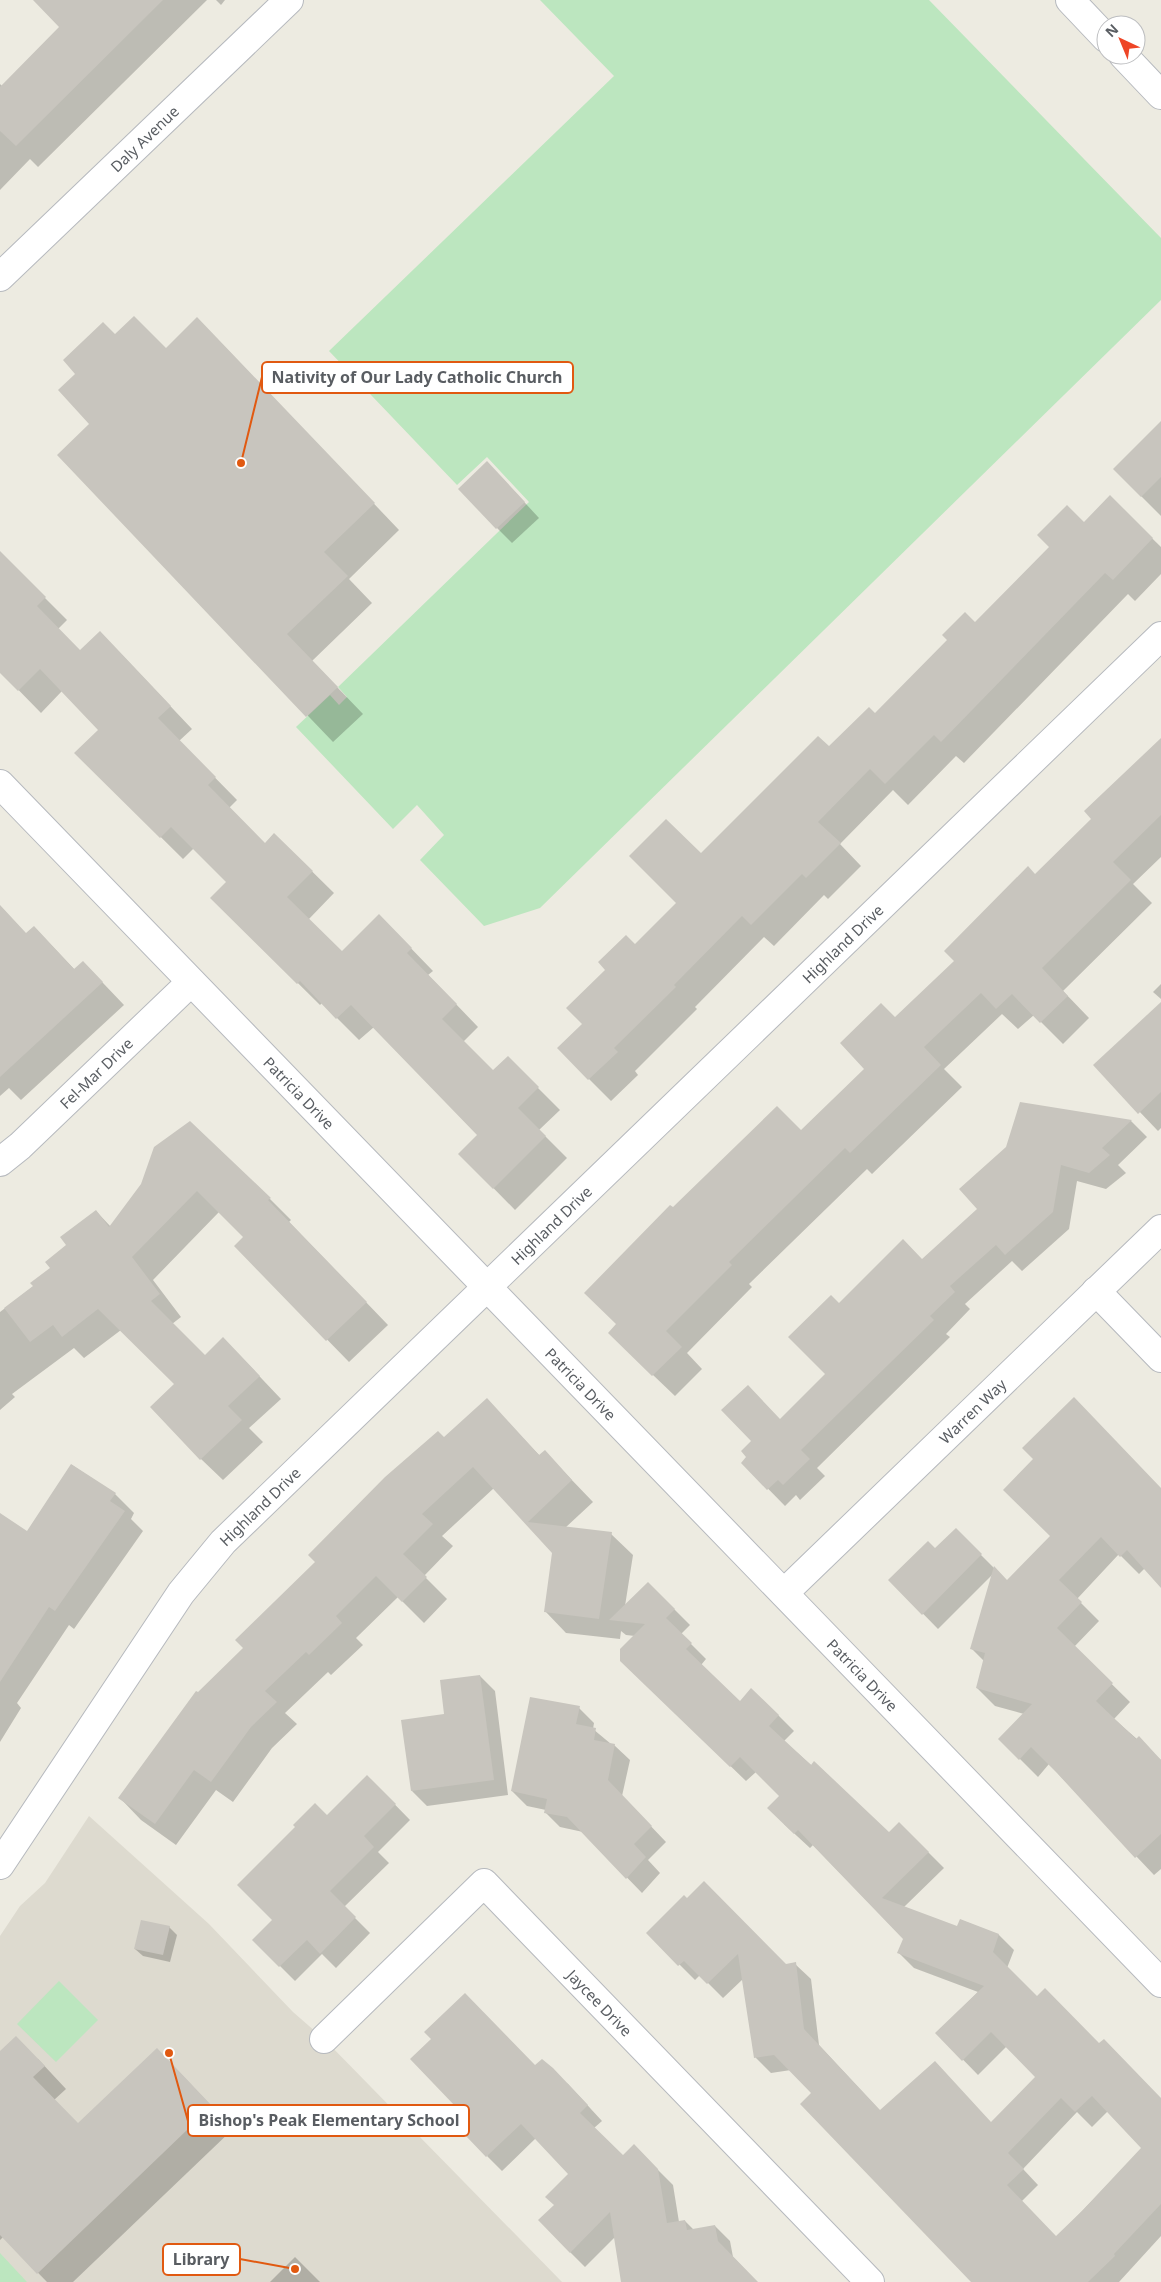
<svg xmlns="http://www.w3.org/2000/svg" width="1161" height="2282" font-family="'Noto Sans',sans-serif">
<rect width="100%" height="100%" fill="#edebe1"/>
<path fill="#dddacf" d="M89,1816L209,1924L293,2012L324,2039L562,2282H0V1936L20,1906L45,1883Z"/>
<g fill="#bce6bf">
<path d="M540,0H929L1161,238V300L540,908L484,926L420,860L444,835L417,805L393,829L296,727L330,695L339,705L347,697L338,687L529,502L487,457L457,485L329,351L614,76Z"/>
<path d="M59,1981L98,2020L56,2062L17,2024Z"/>
<path d="M0,2253L27,2282H0Z"/>
</g>
<g fill="#0003" fill-rule="evenodd">
<path d="M34,0H207L38,167L30,159L0,190V84L2,86L61,27Z"/>
<path d="M216,0H225L221,5Z"/>
<path d="M115,335L166,350L223,345L399,530L349,579L372,603L312,661L363,714L333,742L58,455L91,424Z"/>
<path d="M1161,423V516L1114,469Z"/>
<path d="M502,478L539,518L512,543L497,528Z"/>
<path d="M1110,497L1161,547V574L1135,601L1128,594L964,763L956,756L908,805L893,790L840,844L861,866L828,899L824,895L774,946L764,937L695,1007L697,1009L635,1071L638,1075L611,1101L559,1049L584,1024L635,946L677,903L701,855L829,748L875,714L1084,524Z"/>
<path d="M0,553L67,620L58,629L80,651L122,655L192,729L179,741L237,800L229,808L265,844L274,834L334,893L308,920L342,952L401,938L433,971L428,975L478,1027L463,1042L493,1072L508,1058L560,1110L539,1130L567,1158L515,1210L460,1154L478,1135L374,1027L359,1040L322,1003L320,1005L212,898L227,882L194,848L183,859L76,753L100,730L62,691L41,713L0,671Z"/>
<path d="M1161,740V857L1133,884L1152,903L1063,991L1089,1018L1063,1044L1034,1015L1018,1029L1002,1014L944,1069L962,1087L872,1174L867,1169L749,1284L752,1287L687,1353L702,1369L675,1396L631,1354L617,1324L673,1209L801,1132L866,1069L895,1019L956,961L1035,876L1093,819Z"/>
<path d="M0,906L26,934L34,927L75,970L83,962L124,1005L21,1100L9,1088L0,1096Z"/>
<path d="M1161,984V999L1153,992Z"/>
<path d="M1161,1004V1128L1158,1131L1095,1065Z"/>
<path d="M1021,1103L1131,1121L1147,1137L1118,1165L1126,1173L1106,1189L1077,1181L1069,1229L1022,1271L1012,1261L965,1304L970,1309L946,1334L950,1337L817,1468L825,1476L800,1500L796,1495L785,1506L743,1463L781,1420L826,1374L839,1305L922,1260L979,1209L1007,1148Z"/>
<path d="M142,1184L270,1199L291,1220L289,1222L388,1325L349,1362L236,1246L245,1237L219,1212L153,1280L181,1317L172,1324L205,1356L245,1361L281,1399L249,1428L263,1442L223,1480L201,1459L175,1384L121,1330L84,1358L74,1348L12,1394L15,1397L0,1410V1312L34,1286L52,1268L96,1211L111,1227Z"/>
<path d="M487,1400L540,1456L545,1452L593,1502L565,1528L611,1534L633,1555L625,1606L648,1583L690,1625L681,1634L706,1659L701,1665L740,1702L778,1715L794,1731L784,1741L889,1834L899,1823L944,1868L904,1907L957,1928L961,1920L999,1935L1014,1950L1007,1968L1037,1998L1100,2045L1161,2099V2236L1119,2282H972L813,2093L791,2070L771,2073L756,2058L743,1979L723,1998L700,1975L695,1980L648,1933L684,1897L785,1966L795,1964L811,1979L819,2045L880,2111L991,2123L1037,2077L1007,2046L978,2075L937,2033L978,1992L914,1968L899,1953L904,1939L813,1845L810,1848L784,1824L781,1796L756,1772L746,1781L637,1676L635,1636L626,1635L621,1631L620,1639L566,1633L545,1611L553,1552L494,1488L442,1536L453,1546L424,1576L447,1599L424,1623L398,1597L356,1638L363,1645L331,1675L328,1672L285,1713L297,1724L272,1748L233,1802L216,1790L176,1845L141,1820L120,1798L198,1694L245,1648L444,1438ZM1108,2111L1143,2148L1056,2238L1021,2202L1038,2185L1023,2169L1077,2112L1092,2127Z"/>
<path d="M72,1465L115,1494L134,1513L131,1519L143,1531L74,1629L69,1625L17,1703L21,1708L0,1742V1515L27,1533Z"/>
<path d="M1161,1489V1586L1145,1568L1139,1574L1119,1554L1077,1599L1099,1621L1074,1647L1130,1702L1114,1719L1161,1760V1869L1154,1875L1049,1764L1038,1777L1000,1739L1024,1714L995,1706L977,1688L984,1661L972,1649L994,1573L938,1629L890,1580L935,1550L956,1530L1007,1581Z"/>
<path d="M480,1676L495,1691L508,1795L427,1806L412,1791L403,1721L446,1715Z"/>
<path d="M579,1708L594,1723L593,1729L611,1744L614,1745L630,1760L622,1796L666,1842L648,1860L660,1873L642,1893L583,1832L560,1827L545,1812L546,1810L527,1806L512,1791Z"/>
<path d="M367,1776L410,1820L378,1852L389,1863L344,1907L370,1933L336,1968L322,1954L295,1981L254,1940L274,1920L327,1816Z"/>
<path d="M169,1927L177,1935L170,1962L143,1956L135,1949Z"/>
<path d="M0,2053L38,2059L66,2089L54,2100L78,2124L179,2072L233,2129L73,2282H47L3,2237L0,2240Z"/>
<path d="M535,2067L568,2084L602,2121L594,2128L623,2156L634,2146L673,2185L679,2222L685,2221L694,2230L715,2226L730,2241L733,2257L757,2282H622L615,2237L585,2267L570,2252L555,2206L569,2174L536,2138L502,2171L487,2156Z"/>
<path d="M295,2257L320,2282H270Z"/>
</g>
<g fill="#c8c5be" fill-rule="evenodd">
<path d="M33,0H163L16,146L0,131V87L59,27Z"/>
<path d="M134,316L166,348L197,317L375,503L324,552L348,576L287,634L338,687L306,717L57,455L89,424L58,390L75,374L63,360L103,322L115,334Z"/>
<path d="M1161,421V477L1141,497L1113,469Z"/>
<path d="M487,461L525,502L496,529L458,489Z"/>
<path d="M1110,495L1153,538L1113,580L1105,573L941,742L934,735L885,784L870,769L818,822L841,843L806,878L802,874L751,925L742,916L674,985L676,987L614,1048L618,1052L588,1080L557,1048L582,1024L566,1008L605,970L598,962L626,935L635,944L676,903L629,856L666,819L701,853L818,736L829,746L869,707L875,713L947,640L942,635L965,612L975,622L1049,547L1037,535L1067,505L1084,522Z"/>
<path d="M0,551L46,597L37,606L80,650L100,631L171,706L158,718L216,777L208,785L265,843L274,833L313,871L287,897L342,951L379,914L412,948L407,953L457,1004L442,1019L493,1070L508,1056L539,1087L518,1108L546,1136L493,1189L458,1154L477,1135L351,1005L336,1019L300,981L297,984L210,898L226,882L171,827L160,838L74,753L98,730L40,669L18,691L0,673Z"/>
<path d="M1161,738V815L1113,862L1131,880L1042,968L1068,996L1040,1023L1012,994L996,1009L981,993L924,1047L941,1065L850,1153L845,1148L729,1262L732,1265L666,1331L682,1347L652,1376L608,1333L616,1324L584,1293L670,1205L673,1207L777,1106L801,1130L864,1069L840,1043L881,1003L895,1017L954,961L944,951L1028,866L1035,874L1091,819L1084,811Z"/>
<path d="M0,905L26,933L34,926L74,969L83,961L103,982L0,1077Z"/>
<path d="M1161,1002V1092L1138,1114L1093,1065Z"/>
<path d="M1020,1102L1132,1120L1102,1148L1110,1155L1089,1173L1061,1165L1053,1212L1005,1255L996,1245L950,1286L955,1292L930,1316L934,1320L801,1450L810,1459L783,1485L778,1480L767,1490L741,1463L746,1457L741,1451L751,1441L721,1410L748,1385L780,1419L825,1374L788,1337L831,1295L839,1303L903,1239L922,1259L977,1209L959,1189L1006,1147Z"/>
<path d="M190,1121L271,1198L268,1200L367,1302L326,1341L234,1246L243,1237L197,1191L132,1257L160,1294L151,1301L205,1355L223,1337L260,1376L228,1406L242,1420L200,1460L150,1407L174,1384L98,1309L62,1337L53,1325L30,1342L4,1308L33,1286L30,1283L50,1268L45,1262L66,1245L60,1237L96,1210L109,1227L141,1184L154,1147Z"/>
<path d="M1074,1397L1161,1488V1588L1127,1550L1120,1557L1101,1537L1059,1580L1082,1602L1057,1628L1113,1683L1096,1701L1136,1739L1139,1736L1161,1760V1834L1135,1858L1057,1773L1031,1747L1019,1760L998,1739L1032,1704L976,1688L985,1653L970,1649L994,1566L1007,1580L1050,1536L1003,1490L1033,1459L1022,1448Z"/>
<path d="M487,1398L539,1455L545,1450L572,1480L528,1522L612,1532L599,1619L544,1612L552,1553L473,1467L422,1514L433,1524L403,1554L427,1577L402,1602L376,1576L336,1616L342,1623L309,1655L306,1652L265,1691L277,1702L251,1727L211,1782L194,1770L155,1824L118,1798L196,1691L198,1692L243,1648L235,1640L315,1562L308,1555L385,1477L438,1431L444,1437Z"/>
<path d="M71,1464L116,1493L110,1501L125,1511L55,1611L49,1607L0,1682V1513L27,1531Z"/>
<path d="M956,1528L982,1554L922,1615L888,1580L928,1541L935,1548Z"/>
<path d="M648,1582L675,1609L666,1618L692,1643L686,1649L740,1701L751,1688L779,1715L769,1726L811,1765L814,1761L889,1832L899,1822L929,1852L882,1898L957,1926L960,1919L999,1934L993,1952L1037,1996L1045,1988L1099,2043L1104,2039L1161,2098V2204L1114,2254L1115,2256L1088,2282H971L800,2104L811,2093L774,2055L754,2058L738,1954L707,1984L684,1961L678,1966L646,1933L684,1895L687,1898L704,1881L786,1964L796,1962L804,2029L880,2110L935,2061L991,2122L1035,2077L991,2032L962,2061L935,2033L984,1986L897,1953L903,1939L798,1830L794,1834L767,1808L779,1796L740,1757L730,1767L620,1661V1649L645,1624L609,1620ZM1092,2096L1141,2148L1082,2211L1056,2236L1007,2185L1024,2169L1008,2153L1061,2098L1075,2112Z"/>
<path d="M480,1675L494,1780L411,1791L401,1720L444,1714L440,1680Z"/>
<path d="M530,1697L580,1706L576,1724L596,1728L594,1740L615,1744L608,1780L652,1826L634,1844L646,1857L626,1879L567,1817L544,1813L547,1799L511,1791Z"/>
<path d="M367,1775L396,1804L364,1836L374,1847L330,1891L356,1917L320,1954L307,1940L279,1967L252,1940L272,1920L237,1885L295,1827L293,1825L315,1803L327,1815Z"/>
<path d="M141,1920L170,1926L163,1955L134,1949Z"/>
<path d="M465,1993L535,2065L542,2059L553,2068L588,2105L580,2113L623,2155L634,2144L658,2169L667,2223L685,2220L687,2230L715,2225L718,2241L758,2282H621L610,2212L570,2253L538,2220L554,2205L545,2197L568,2174L521,2124L486,2157L446,2115L455,2106L410,2059L431,2039L424,2032Z"/>
<path d="M16,2036L45,2066L33,2077L78,2123L157,2048L212,2106L37,2274L0,2235V2051Z"/>
</g>
<g fill="none" stroke-linecap="round" stroke-linejoin="round">
<defs>
<g id="street">
<path d="M1070,0L1106,38"/>
<path d="M1123,55L1161,95"/>
<path id="s1" d="M0,277L289,0"/>
<path id="s2" d="M0,784L1161,1983"/>
<path id="s3" d="M0,1162L20,1146L191,982"/>
<path d="M1096,1291L1161,1358"/>
<path id="s4" d="M784,1593L1161,1229"/>
<path id="s5" d="M0,1865L181,1593L223,1542L1161,636"/>
<path id="s6" d="M324,2039L484,1883L870,2282"/>
</g>
</defs>
<use href="#street" stroke="#b6b9be" stroke-width="30"/>
<use href="#street" stroke="#fff" stroke-width="28"/>
</g>
<g text-anchor="middle" dominant-baseline="central" stroke-width="4.5" stroke-linejoin="round" paint-order="stroke">
<g font-size="15" fill="#595d62" stroke="#fff">
<text stroke="none"><textPath href="#s1" startOffset="200">Daly Avenue</textPath></text>
<text stroke="none"><textPath href="#s5" startOffset="1254">Highland Drive</textPath></text>
<text stroke="none"><textPath href="#s3" startOffset="131">Fel-Mar Drive</textPath></text>
<text stroke="none"><textPath href="#s2" startOffset="430">Patricia Drive</textPath></text>
<text stroke="none"><textPath href="#s5" startOffset="849">Highland Drive</textPath></text>
<text stroke="none"><textPath href="#s2" startOffset="835">Patricia Drive</textPath></text>
<text stroke="none"><textPath href="#s4" startOffset="262">Warren Way</textPath></text>
<text stroke="none"><textPath href="#s5" startOffset="444">Highland Drive</textPath></text>
<text stroke="none"><textPath href="#s2" startOffset="1240">Patricia Drive</textPath></text>
<text stroke="none"><textPath href="#s6" startOffset="390">Jaycee Drive</textPath></text>
</g>
</g>
<path fill="none" stroke="#e15910" stroke-width="2" d="M241 463L262 377M169 2053L188 2121M295 2269L240 2259"/>
<g fill="#e15910" stroke="#fff" stroke-width="2">
<circle cx="241" cy="463" r="5"/>
<circle cx="169" cy="2053" r="5"/>
<circle cx="295" cy="2269" r="5"/>
</g>
<g fill="#fff" stroke="#e15910" stroke-width="2">
<rect x="262" y="362" width="311" height="31" rx="5"/>
<rect x="188" y="2105" width="281" height="31" rx="5"/>
<rect x="163" y="2244" width="77" height="31" rx="5"/>
</g>
<g font-size="16" text-anchor="middle" font-weight="bold" fill="#595d62">
<text x="417" y="383">Nativity of Our Lady Catholic Church</text>
<text x="329" y="2126">Bishop's Peak Elementary School</text>
<text x="201" y="2265">Library</text>
</g>
<g transform="translate(1121 40) rotate(316)"><circle r="24" fill="#ffffff" stroke="#bdbec0"/>
<path d="M0-4L9 19L0 12L-9 19Z" fill="#ee4526"/>
<text y="-8" font-size="14" font-weight="bold" text-anchor="middle" fill="#595d62">N</text>
</g>
</svg>
